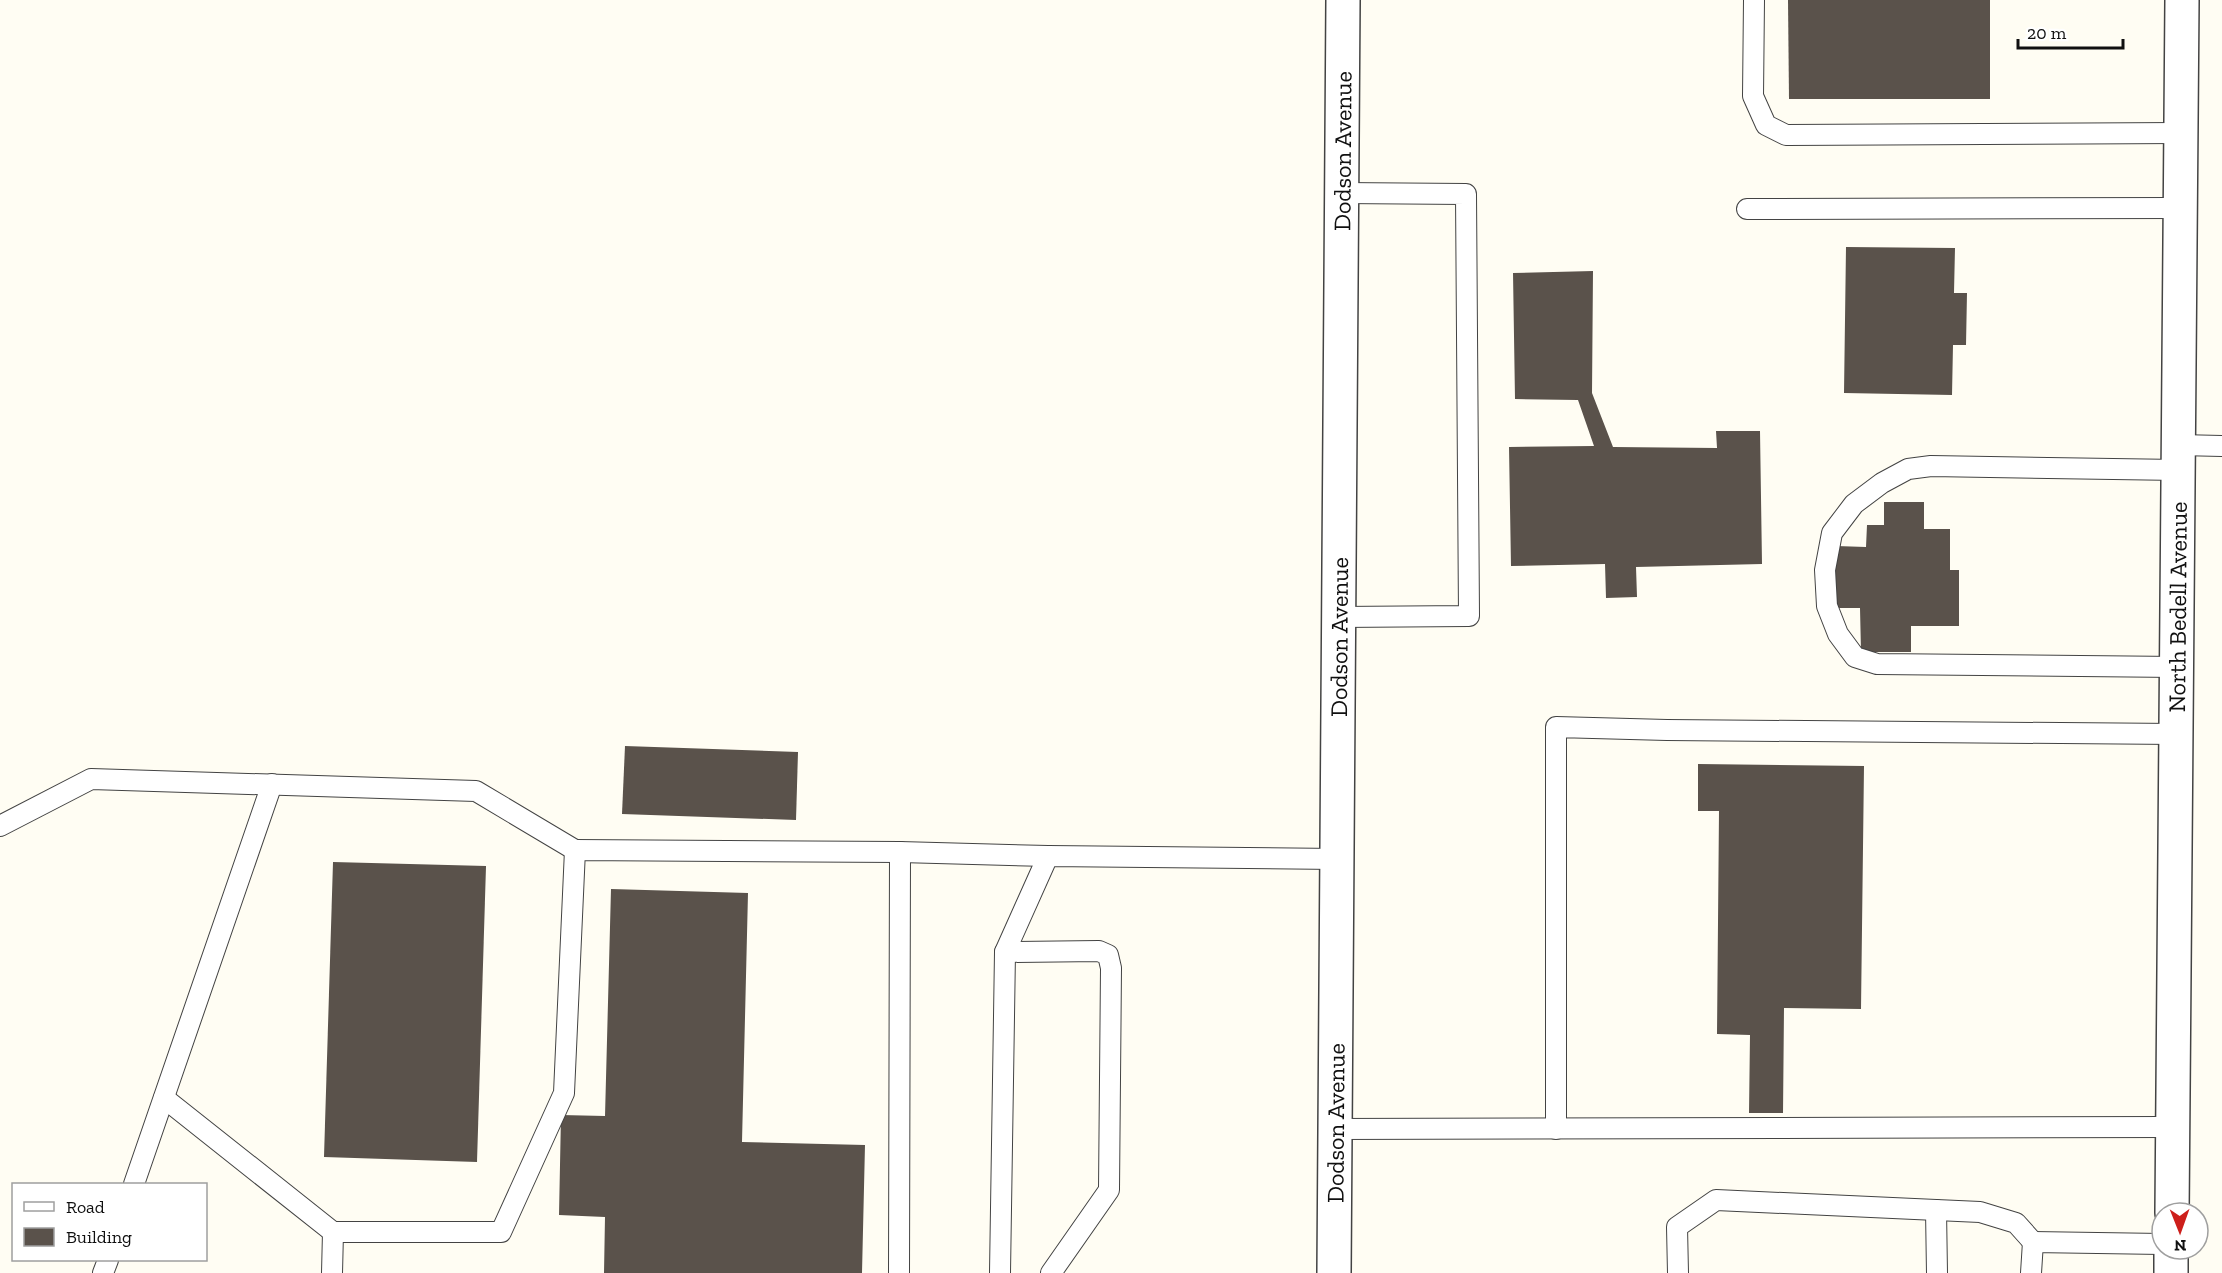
<svg xmlns="http://www.w3.org/2000/svg" width="2222" height="1273" font-family="'Zilla Slab',serif">
<rect width="100%" height="100%" fill="#fffdf3"/>
<g fill="#5a524b">
<path d="M1788,0H1990V99H1789Z"/>
<path d="M1846,247L1955,248L1954,293H1967L1966,345H1953L1952,395L1844,393Z"/>
<path d="M1593,271L1592,393L1613,447L1717,448L1716,431H1760L1762,564L1636,567L1637,597L1606,598L1605,564L1511,566L1509,447L1594,446L1578,400L1515,399L1513,273Z"/>
<path d="M1884,502H1924V529H1950V570H1959V626H1911V652H1861L1860,608H1836V546L1866,547L1867,525H1884Z"/>
<path d="M625,746L798,752L796,820L622,814Z"/>
<path d="M1698,764L1864,766L1861,1009L1784,1008L1783,1113H1749L1750,1035L1717,1034L1719,811H1698Z"/>
<path d="M333,862L486,866L477,1162L324,1157Z"/>
<path d="M611,889L748,893L742,1142L865,1145L862,1273H604L605,1217L559,1215L561,1115L605,1116Z"/>
</g>
<g fill="none" stroke-linecap="round" stroke-linejoin="round">
<defs>
<g id="service">
<path d="M1754,0L1753,96L1766,125L1786,135L2181,133"/>
<path d="M1747,209L2181,208"/>
<path d="M2179,445L2222,446"/>
<path d="M1339,617L1469,616L1466,194L1341,193"/>
<path d="M2177,667L1877,664L1855,657L1838,634L1827,606L1825,570L1832,533L1854,504L1882,483L1908,469L1931,466L2178,470"/>
<path d="M0,826L91,779L476,791L575,850"/>
<path d="M1005,952L1099,951L1108,955L1111,968L1109,1190L1051,1273"/>
<path d="M164,1098L333,1232"/>
<path d="M1335,1129L2172,1127"/>
<path d="M1556,1129V727L1667,730L2176,734"/>
<path d="M134,1184L272,784"/>
<path d="M1936,1210L1937,1273"/>
<path d="M103,1273L108,1260"/>
<path d="M332,1273L333,1232H501L564,1093L575,850L900,852L1048,856"/>
<path d="M899,1273L900,852"/>
<path d="M1000,1273L1005,952L1048,856L1337,859"/>
<path d="M1678,1273L1677,1227L1716,1200L1980,1212L2016,1223L2033,1242"/>
<path d="M2031,1273L2033,1242L2162,1244"/>
</g>
<g id="tertiary">
<path id="s1" d="M2172,1213L2182,0"/>
<path id="s2" d="M1334,1273L1343,0"/>
<path d="M2171,1273V1249"/>
</g>
</defs>
<use href="#service" stroke="#434343" stroke-width="22"/>
<use href="#tertiary" stroke="#434343" stroke-width="36"/>
<use href="#service" stroke="#fff" stroke-width="20"/>
<use href="#tertiary" stroke="#fff" stroke-width="33"/>
</g>
<g text-anchor="middle" dominant-baseline="central" stroke-width="6" stroke-linejoin="round" paint-order="stroke">
<g font-size="24" fill="#101010" stroke="#fff">
<text stroke="none"><textPath href="#s2" startOffset="1122">Dodson Avenue</textPath></text>
<text stroke="none"><textPath href="#s1" startOffset="606">North Bedell Avenue</textPath></text>
<text stroke="none"><textPath href="#s2" startOffset="636">Dodson Avenue</textPath></text>
<text stroke="none"><textPath href="#s2" startOffset="150">Dodson Avenue</textPath></text>
</g>
</g>
<rect x="12" y="1183" width="195" height="78" fill="#ffffff" stroke="#9f9f9f" stroke-width="1.5"/>
<rect x="24" y="1202" width="30" height="9" fill="#ffffff" stroke="#9f9f9f" stroke-width="1.5"/>
<text x="66" y="1213" font-size="18" fill="#101010">Road</text>
<rect x="24" y="1228" width="30" height="18" fill="#5a524b" stroke="#9f9f9f" stroke-width="1.5"/>
<text x="66" y="1243" font-size="18" fill="#101010">Building</text>
<g transform="translate(2180 1231) rotate(179)"><circle r="28" fill="#ffffff" stroke="#9f9f9f" stroke-width="1.5"/>
<path d="M0-4.5L10 22L0 15L-10 22Z" fill="#cd1f1b"/>
<text y="-9" font-size="16" font-weight="bold" text-anchor="middle" fill="#101010">N</text>
</g>
<path d="M2018 39v9h105v-9" fill="none" stroke="#101010" stroke-width="3"/>
<text x="2027" y="39" font-size="18" fill="#101010" stroke="#ffffff" stroke-width="4.5" paint-order="stroke">20 m</text>
</svg>
